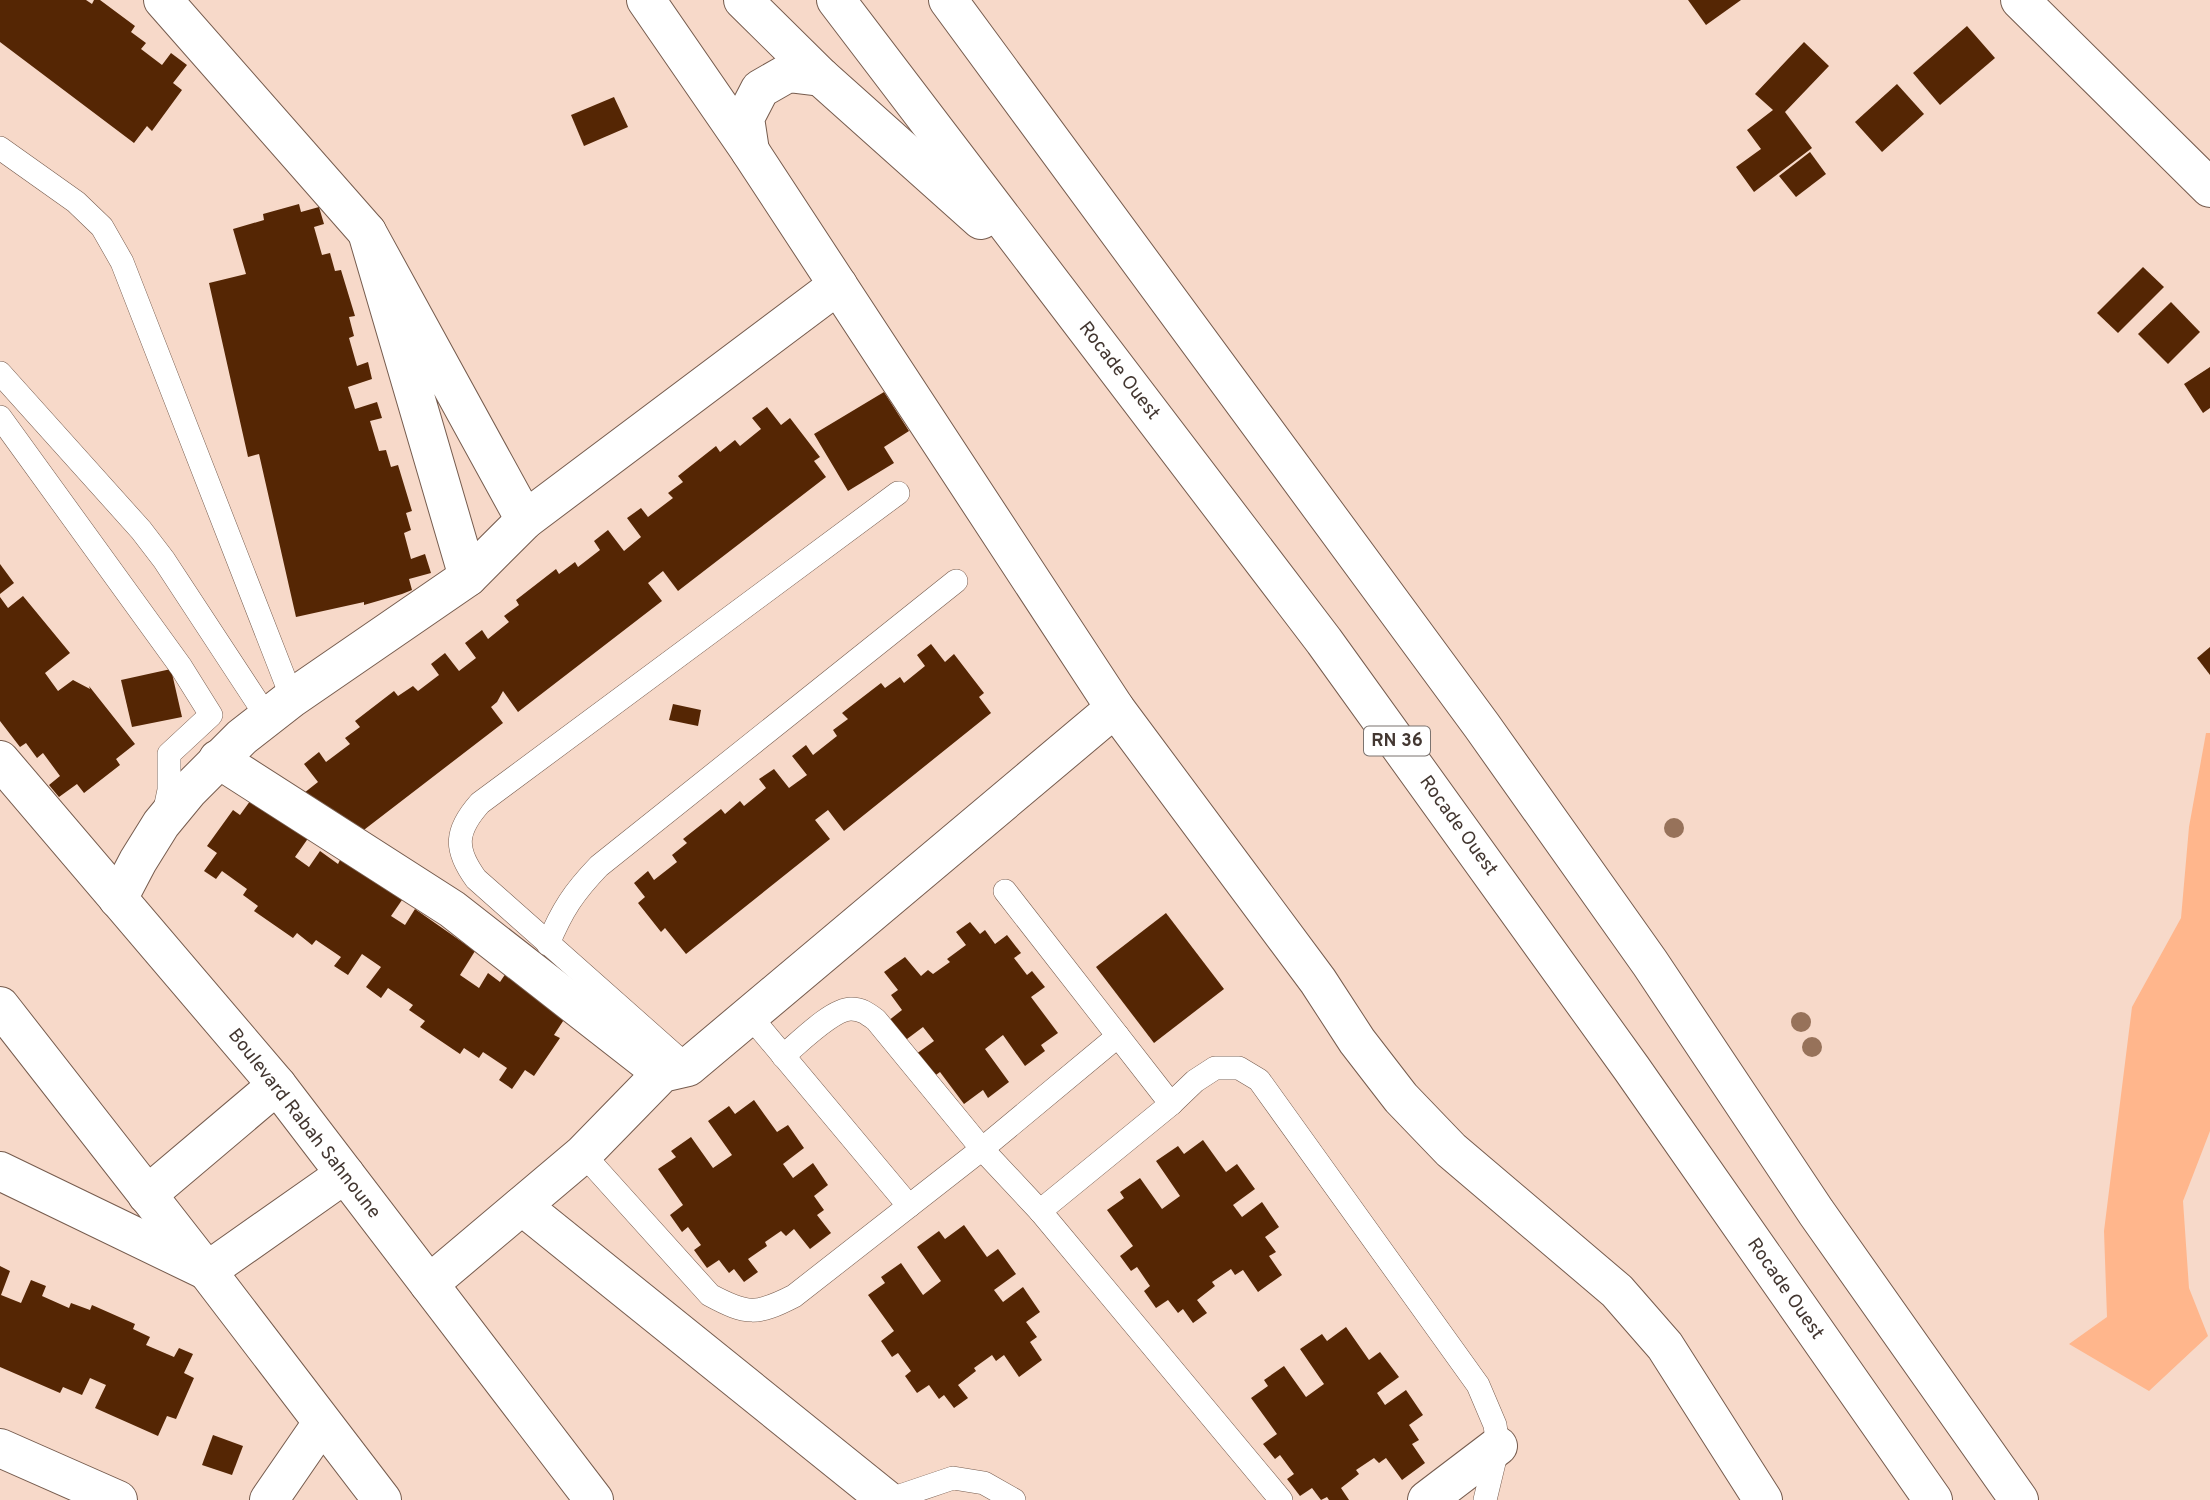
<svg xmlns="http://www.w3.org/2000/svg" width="2210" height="1500" font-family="Overpass,sans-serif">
<rect width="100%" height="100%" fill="#f7d9c9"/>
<path fill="#ffb68c" d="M2206,733H2210V1131L2183,1201L2189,1288L2208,1336L2149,1391L2069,1344L2107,1317L2104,1231L2132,1007L2181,918L2189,827Z"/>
<g fill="#552604">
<path d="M0,0H86L92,4L94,0H100L135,26L131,32L146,43L141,49L162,65L171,53L187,65L173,83L182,90L152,131L147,126L134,143L0,42Z"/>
<path d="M1688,0H1741L1706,25Z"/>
<path d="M1967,26L1995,58L1940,105L1913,73Z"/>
<path d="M1804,42L1829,66L1785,112L1812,148L1754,192L1736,167L1761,149L1747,130L1773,110L1755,94Z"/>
<path d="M1897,84L1924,114L1882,152L1855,122Z"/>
<path d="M614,97L628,127L584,146L571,115Z"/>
<path d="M1810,152L1826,174L1796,197L1779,176Z"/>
<path d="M299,204L301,212L319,207L324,224L314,227L322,255L330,253L335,271L341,270L355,316L349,317L354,336L349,338L357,366L368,362L372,379L348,387L355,409L377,402L382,418L370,421L379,451L386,450L391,467L398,465L412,511L406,513L411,530L404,533L411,559L425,554L431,573L409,579L412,590L402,594L364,605V602L296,617L259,454L248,457L209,283L246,274L233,229L264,220L263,214Z"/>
<path d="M2143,267L2164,287L2118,333L2097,313Z"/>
<path d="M2171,302L2200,332L2168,364L2138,334Z"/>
<path d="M2210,367V408L2203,413L2184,384Z"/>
<path d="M884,392L909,431L884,447L894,463L848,491L814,434Z"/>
<path d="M767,407L781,425L790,418L820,457L814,461L826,477L678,591L663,571L648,583L662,601L518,712L503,691L497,702L491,707L503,723L356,836L304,793L318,782L304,764L319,752L326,762L350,744L345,738L360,727L355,721L394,691L398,696L413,686L418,691L439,675L431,664L445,653L459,671L476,658L465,643L482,630L488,639L509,622L504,616L519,605L516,600L556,569L559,574L575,562L578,567L600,550L594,541L608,530L624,551L641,537L627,518L641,508L648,517L673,498L668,493L683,482L678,476L716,446L720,452L735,440L740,446L761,429L752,418Z"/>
<path d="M0,564L14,583L0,594Z"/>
<path d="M23,596L70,653L45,673L58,691L73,680L90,689L89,686L135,744L116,759L120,765L84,793L77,784L59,797L49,785L60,776L43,753L37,758L26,743L20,747L0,721V597L8,608Z"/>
<path d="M931,644L945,662L954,654L984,693L979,697L991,713L844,831L828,810L815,820L830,839L686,954L665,928L661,932L638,903L645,897L634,883L648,871L654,880L677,862L672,855L687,843L683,839L721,809L725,814L740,801L744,806L766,788L759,779L774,769L789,788L807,775L792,756L806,745L813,755L837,736L833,730L848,719L842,713L881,683L885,688L900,677L904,683L925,666L917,655Z"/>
<path d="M2210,647V675L2197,658Z"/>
<path d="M171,669L182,717L132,727L121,680Z"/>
<path d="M673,704L701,710L698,726L669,720Z"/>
<path d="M253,797L309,837L295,857L309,867L320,851L338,864L341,858L402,900L391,916L405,925L415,909L475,951L460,975L479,988L488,973L500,982L506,973L567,1015L554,1035L560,1038L534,1076L525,1070L512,1089L499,1080L507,1068L483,1052L479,1058L464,1048L460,1054L420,1027L425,1021L409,1010L413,1005L388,988L381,998L366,987L381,967L362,954L348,975L334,966L341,957L316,940L312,945L297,933L293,938L254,911L258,906L243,895L247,889L222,871L216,879L204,871L217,853L207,846L233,810L240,815Z"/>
<path d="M1166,913L1224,989L1154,1043L1096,967Z"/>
<path d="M970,922L980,934L985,930L995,944L1007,935L1021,953L1014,958L1027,975L1032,971L1045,987L1031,997L1058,1033L1041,1045L1045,1051L1025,1066L1003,1035L985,1049L1009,1082L988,1098L983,1090L964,1104L940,1072L929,1080L912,1057L934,1041L923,1027L903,1042L888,1021L902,1010L891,995L898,990L884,972L905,957L921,976L928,970L933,974L950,962L947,959L966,945L956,932Z"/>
<path d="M754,1100L777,1132L788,1125L804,1148L783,1164L793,1178L813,1163L828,1185L814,1196L824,1210L817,1215L831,1233L810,1249L794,1229L786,1236L781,1231L765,1242L767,1246L748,1259L758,1272L744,1282L734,1269L729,1273L719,1260L707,1268L694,1250L701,1245L688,1227L682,1232L670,1215L683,1205L658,1169L676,1157L671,1151L691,1137L713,1168L732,1155L708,1121L729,1106L735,1114Z"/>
<path d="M1203,1140L1226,1172L1237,1164L1255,1189L1233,1205L1242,1217L1262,1202L1279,1227L1265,1237L1276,1252L1269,1256L1282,1275L1258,1292L1243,1270L1235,1275L1231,1269L1212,1282L1215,1286L1197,1300L1207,1313L1193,1323L1183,1309L1178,1313L1168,1300L1156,1308L1144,1291L1150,1286L1137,1267L1131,1271L1120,1256L1133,1246L1107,1210L1124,1198L1120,1192L1140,1178L1162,1209L1180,1196L1156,1161L1178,1146L1184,1154Z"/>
<path d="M964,1225L987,1257L998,1249L1016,1274L994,1290L1003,1302L1023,1287L1040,1312L1026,1322L1037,1337L1030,1342L1042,1360L1019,1377L1004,1355L996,1361L992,1355L974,1368L976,1371L958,1385L968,1398L954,1408L944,1395L939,1399L929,1385L917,1393L905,1376L911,1371L898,1353L892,1357L881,1341L894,1331L868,1295L885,1283L881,1277L901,1263L923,1295L941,1281L917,1247L939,1231L945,1239Z"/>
<path d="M0,1266L10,1271L1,1295L21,1303L31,1280L46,1286L42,1296L69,1308L71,1303L90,1310L92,1305L135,1324L133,1329L150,1337L146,1345L174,1357L179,1348L193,1354L184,1373L194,1378L176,1419L167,1416L158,1436L95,1408L106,1385L90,1378L82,1395L63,1387L60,1393L0,1367Z"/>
<path d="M1346,1327L1369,1360L1380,1352L1399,1377L1377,1393L1385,1405L1406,1390L1423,1415L1409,1425L1419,1440L1412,1444L1425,1463L1402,1480L1386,1458L1379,1463L1374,1458L1356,1470L1359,1474L1341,1488L1349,1500H1329L1327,1497L1321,1500L1312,1488L1300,1496L1287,1479L1294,1474L1280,1455L1275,1459L1263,1444L1277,1434L1251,1398L1268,1386L1264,1380L1284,1366L1306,1397L1324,1384L1300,1349L1322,1334L1327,1341Z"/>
<path d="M213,1435L243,1446L232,1475L202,1465Z"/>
</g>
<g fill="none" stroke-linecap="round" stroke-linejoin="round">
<defs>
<g id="lane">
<path d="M0,148L76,202L102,227L122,262L292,698"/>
<path d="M0,373L141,530L164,560L267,717"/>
<path d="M0,417L181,667L211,715L169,754V790L164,814"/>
<path d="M1005,891L1171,1104"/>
<path d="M548,944C562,910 574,892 599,866L956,581"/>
<path d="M750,1016L909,1206"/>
<path d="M783,1056C799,1043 832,1009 851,1009C862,1009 868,1014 876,1020L982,1149L1040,1211L1281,1500"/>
<path d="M688,1067L476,879C454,849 455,831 480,803L898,493"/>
<path d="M583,1154L710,1295C747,1315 757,1315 794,1296L982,1149L1118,1036"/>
<path d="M1040,1211L1171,1104L1195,1081L1215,1068H1239L1259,1080L1478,1385L1495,1425L1498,1446L1485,1500"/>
<path d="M888,1500L953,1478L984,1483L1014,1500"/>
</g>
<g id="street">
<path d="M163,0L367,232"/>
<path d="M646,0L750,151L1115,708L1318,981L1357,1041L1401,1098L1451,1150L1617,1291L1665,1346L1763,1500"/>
<path d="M750,151L745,118L760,89L788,73L821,77"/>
<path d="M468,577L367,232L525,520"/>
<path d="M218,759L452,909L662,1073"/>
<path d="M0,760L277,1085L594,1500"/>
<path d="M118,899L138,861L161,824L189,790L242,737L292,698L468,577L525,520L838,285"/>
<path d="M0,1006L207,1271L382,1500"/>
<path d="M0,1171L207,1271L345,1174"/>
<path d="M147,1195L277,1085"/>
<path d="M522,1206L887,1500"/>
<path d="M429,1284L583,1154L662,1073L688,1067L1115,708"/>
<path d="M0,1448L118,1500"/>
<path d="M269,1500L322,1423"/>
<path d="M1427,1500L1498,1446"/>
</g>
<path id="secondary" d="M2020,0L2210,188"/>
<g id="highway">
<path d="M743,0L821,77L981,220"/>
<path d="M836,0L1324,641L1632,1069L1933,1500"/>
<path d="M948,0L1482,726L1650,963L1816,1212L2019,1500"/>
</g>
</defs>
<use href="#lane" stroke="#765c4e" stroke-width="24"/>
<use href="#street" stroke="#765c4e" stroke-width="40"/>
<use href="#secondary" stroke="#765c4e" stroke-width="40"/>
<use href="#highway" stroke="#765c4e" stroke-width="40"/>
<use href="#lane" stroke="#fff" stroke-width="23"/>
<use href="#street" stroke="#fff" stroke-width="38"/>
<use href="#secondary" stroke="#fff" stroke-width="38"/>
<use href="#highway" stroke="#fff" stroke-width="38"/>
</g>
<g fill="#97725a">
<circle cx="1674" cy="828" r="10"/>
<circle cx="1801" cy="1022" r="10"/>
<circle cx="1812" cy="1047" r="10"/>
</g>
<g text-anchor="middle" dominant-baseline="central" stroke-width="7" stroke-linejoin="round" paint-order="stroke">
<rect fill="#fff" stroke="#7b736f" stroke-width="2" x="1364" y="726.5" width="66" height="29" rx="5"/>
<g font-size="18" font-weight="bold" fill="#433731">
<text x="1397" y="741">RN 36</text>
</g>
<g font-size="19" fill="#433731" stroke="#fff">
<text transform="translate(1119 371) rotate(52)">Rocade Ouest</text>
<text transform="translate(1458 826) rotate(54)">Rocade Ouest</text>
<text transform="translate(304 1124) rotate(52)">Boulevard Rabah Sahnoune</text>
<text transform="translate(1785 1289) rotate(55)">Rocade Ouest</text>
</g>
</g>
</svg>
